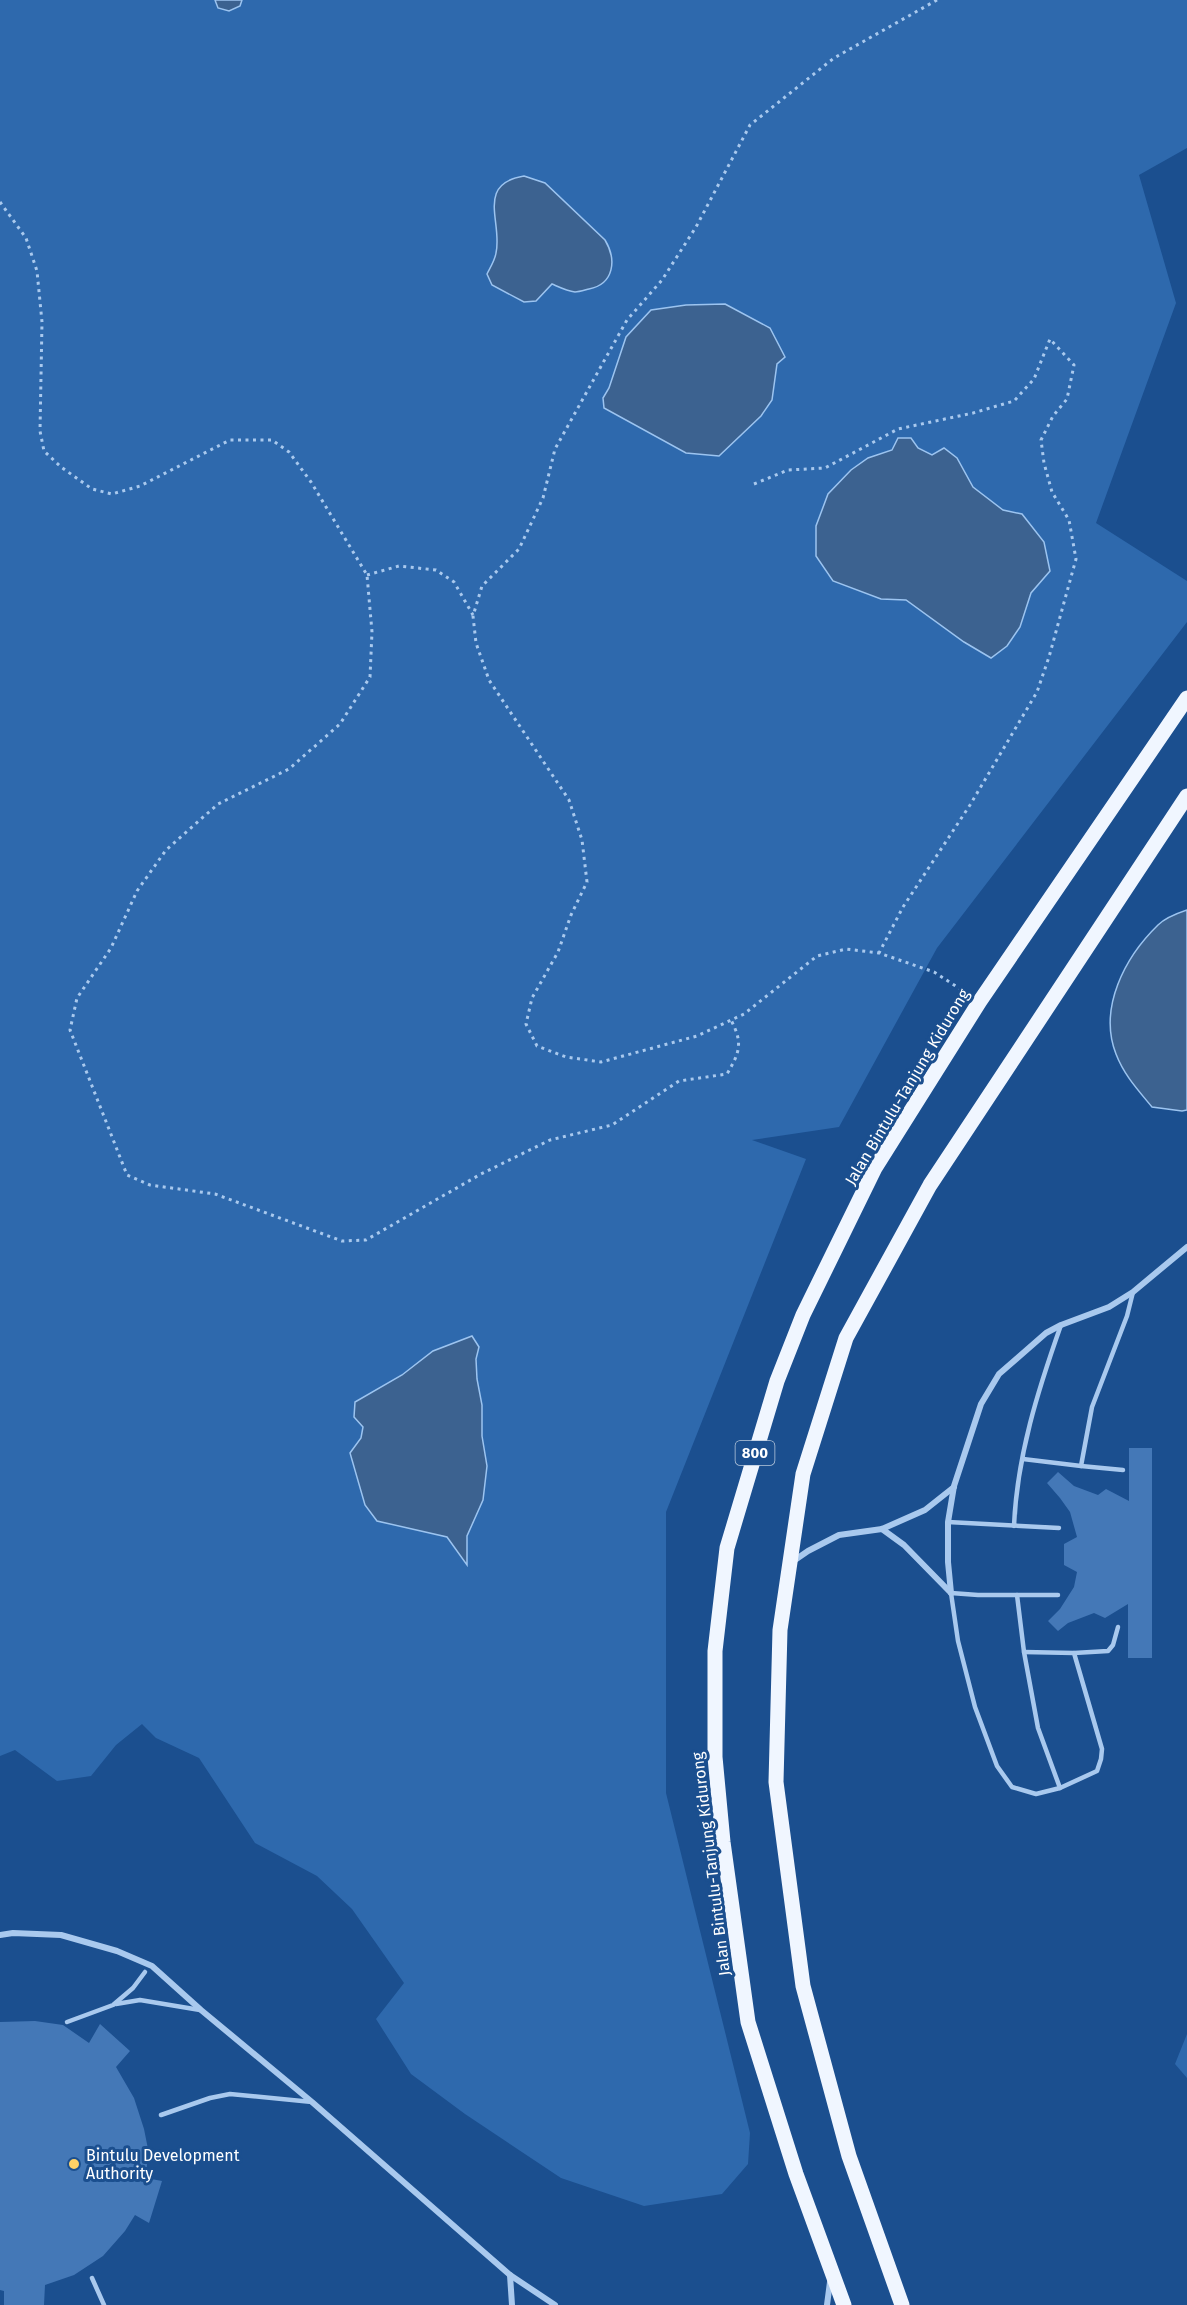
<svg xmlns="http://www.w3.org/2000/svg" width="1187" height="2305" font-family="'Fira Sans',sans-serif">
<rect width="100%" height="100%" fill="#1b4f8f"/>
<g fill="#2e69ad">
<path d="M0,0H1187V148L1139,175L1176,303L1096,523L1187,581V622L937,948L839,1127L752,1140L806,1159L666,1512V1793L750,2133L748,2164L722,2194L644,2206L561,2178L465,2114L411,2074L376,2019L404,1983L352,1909L317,1876L255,1843L199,1758L156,1738L142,1724L116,1745L91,1776L57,1781L15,1750L0,1756Z"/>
<path d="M1187,2034V2078L1175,2064Z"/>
</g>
<g fill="#3c6290" stroke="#9cc4f0" stroke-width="1.5">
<path d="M215,0H242L240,6L229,11L218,8Z"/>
<path d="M524,176L545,183L605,240C617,260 614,284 589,289C585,290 579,292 575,292C567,291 559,287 552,284L536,301L524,302L492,285L487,274C490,268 495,260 496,253C503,223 475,184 524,176Z"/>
<path d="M725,304L770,328L785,357L777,364L772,400L761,416L719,456L686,453L604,408L603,398L609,388L626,337L651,310L686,305Z"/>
<path d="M898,438H911L918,448L932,455L944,448L957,458L973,487L1003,510L1022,514L1044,542L1050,571L1031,593L1020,627L1007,646L991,658L964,642L906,600L881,599L833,581L816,556V526L828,494L851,470L868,458L892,450Z"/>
<path d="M1187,910V1110L1182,1111L1152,1107C1138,1090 1124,1075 1116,1054C1098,1008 1125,957 1158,925C1165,918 1178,913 1187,910Z"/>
<path d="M472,1336L479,1347L476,1359L477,1379L482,1405V1436L487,1466L483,1500L467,1536V1565L447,1537L377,1521L365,1505L350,1453L361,1438L363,1427L354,1417L355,1402L402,1375L433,1351Z"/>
</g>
<g fill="#4478b7">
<path d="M1129,1448H1152V1658H1128V1604L1105,1618L1094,1613L1068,1623L1058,1631L1048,1621L1060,1609L1074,1587L1077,1572L1064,1565V1544L1077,1537L1070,1512L1060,1498L1047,1483L1058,1472L1074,1486L1098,1495L1106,1489L1129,1501Z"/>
<path d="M35,2021L63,2025L89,2043L100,2024L130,2051L116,2067L134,2098L144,2129L148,2149L146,2178L162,2181L149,2223L135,2215L125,2231L103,2256L74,2275L45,2285L44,2305H4V2291L0,2290V2022Z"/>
</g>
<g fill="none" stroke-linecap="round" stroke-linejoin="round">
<g stroke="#a9c9ee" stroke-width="3" stroke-dasharray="3 4.5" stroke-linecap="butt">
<path d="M937,0L834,58L750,125L696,227L662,280L627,320L604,361L555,449L543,498L519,549L482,586L473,616L476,643L489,680L569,800L582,840L587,882L571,915L558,952L532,998L526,1024L537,1046L566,1057L601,1062L697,1036L744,1014L817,956L846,949L879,953L934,972L968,994"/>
<path d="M0,202L26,238L37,271L42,322L40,431L44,451L61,467L92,489L112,494L140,486L230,440H272L289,452L311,482L367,575L372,632L370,677L340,724L289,769L218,804L166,850L137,891L111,948L77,998L70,1030L127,1175L150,1185L215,1194L342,1241L366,1240L481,1174L550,1140L612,1125L679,1081L727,1074C740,1052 743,1043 731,1020"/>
<path d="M754,484L788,470L825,468L898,429L973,413L1014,401L1034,379L1050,339L1074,365L1067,399L1053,416L1041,440L1044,463L1052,492L1069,520L1076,559L1049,657L1037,692L970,805L903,907L879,953"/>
<path d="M367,575L399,566L436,570L454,582L473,615"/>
</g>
<g stroke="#a9c9ee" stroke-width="4.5">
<path d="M1023,1459L1081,1466L1092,1407L1127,1316L1133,1292"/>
<path d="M1081,1466L1123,1470"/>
<path d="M948,1522L1059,1528"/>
<path d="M1014,1526C1017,1456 1038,1390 1061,1325"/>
<path d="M1017,1595L1024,1652L1038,1728L1060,1788"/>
<path d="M1024,1652L1074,1653L1102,1749L1101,1759L1097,1771L1060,1788L1036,1794L1012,1787L997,1766L975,1707L958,1641L951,1593L978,1595H1058"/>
<path d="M1074,1653L1108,1651L1113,1645L1118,1627"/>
<path d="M116,2004L140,2000L200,2010"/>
<path d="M67,2022L113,2005L133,1988L145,1972"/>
<path d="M161,2115L210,2098L230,2094L312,2102"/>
<path d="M92,2278L104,2305"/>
</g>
<g stroke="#a9c9ee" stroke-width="6">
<path d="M882,1529L904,1545L951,1593"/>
<path d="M792,1562L808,1551L839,1535L882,1529L925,1510L954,1487"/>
<path d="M951,1593L948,1562V1522L954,1486L981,1404L999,1374L1046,1333L1061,1325L1109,1307L1133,1292L1187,1247"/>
<path d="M0,1935L13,1933L61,1935L117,1951L152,1966L201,2010L312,2102L510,2275L555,2305"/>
<path d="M510,2275L512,2305"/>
<path d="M827,2305L830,2282"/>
</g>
<g stroke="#f0f6ff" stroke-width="15">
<path d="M844,2305L796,2174L748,2022L723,1842L715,1757V1651L727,1548L777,1381L803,1315L875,1168L980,1001L1187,698"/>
<path d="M902,2305L849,2156L803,1986L776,1782L780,1630L803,1474L846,1338L930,1185L1187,796"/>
</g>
</g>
<circle fill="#ffd166" stroke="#1b4f8f" stroke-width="2" cx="74" cy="2164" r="6"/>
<g text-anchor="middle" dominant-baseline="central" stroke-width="6" stroke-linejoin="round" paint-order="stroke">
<rect fill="#1b4f8f" stroke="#bbcadd" stroke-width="1.5" x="735.5" y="1441" width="39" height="24" rx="4.5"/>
<g font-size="15" font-weight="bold" fill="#fff">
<text x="755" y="1453">800</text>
</g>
<g font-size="16" fill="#fff" stroke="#1b4f8f">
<text transform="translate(907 1087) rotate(-59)">Jalan Bintulu-Tanjung Kidurong</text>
<text transform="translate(711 1864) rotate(-97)">Jalan Bintulu-Tanjung Kidurong</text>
</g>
<g font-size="16" fill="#fff" stroke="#1b4f8f" text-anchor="start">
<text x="86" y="2155">Bintulu Development<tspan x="86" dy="18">Authority</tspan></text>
</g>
</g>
</svg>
